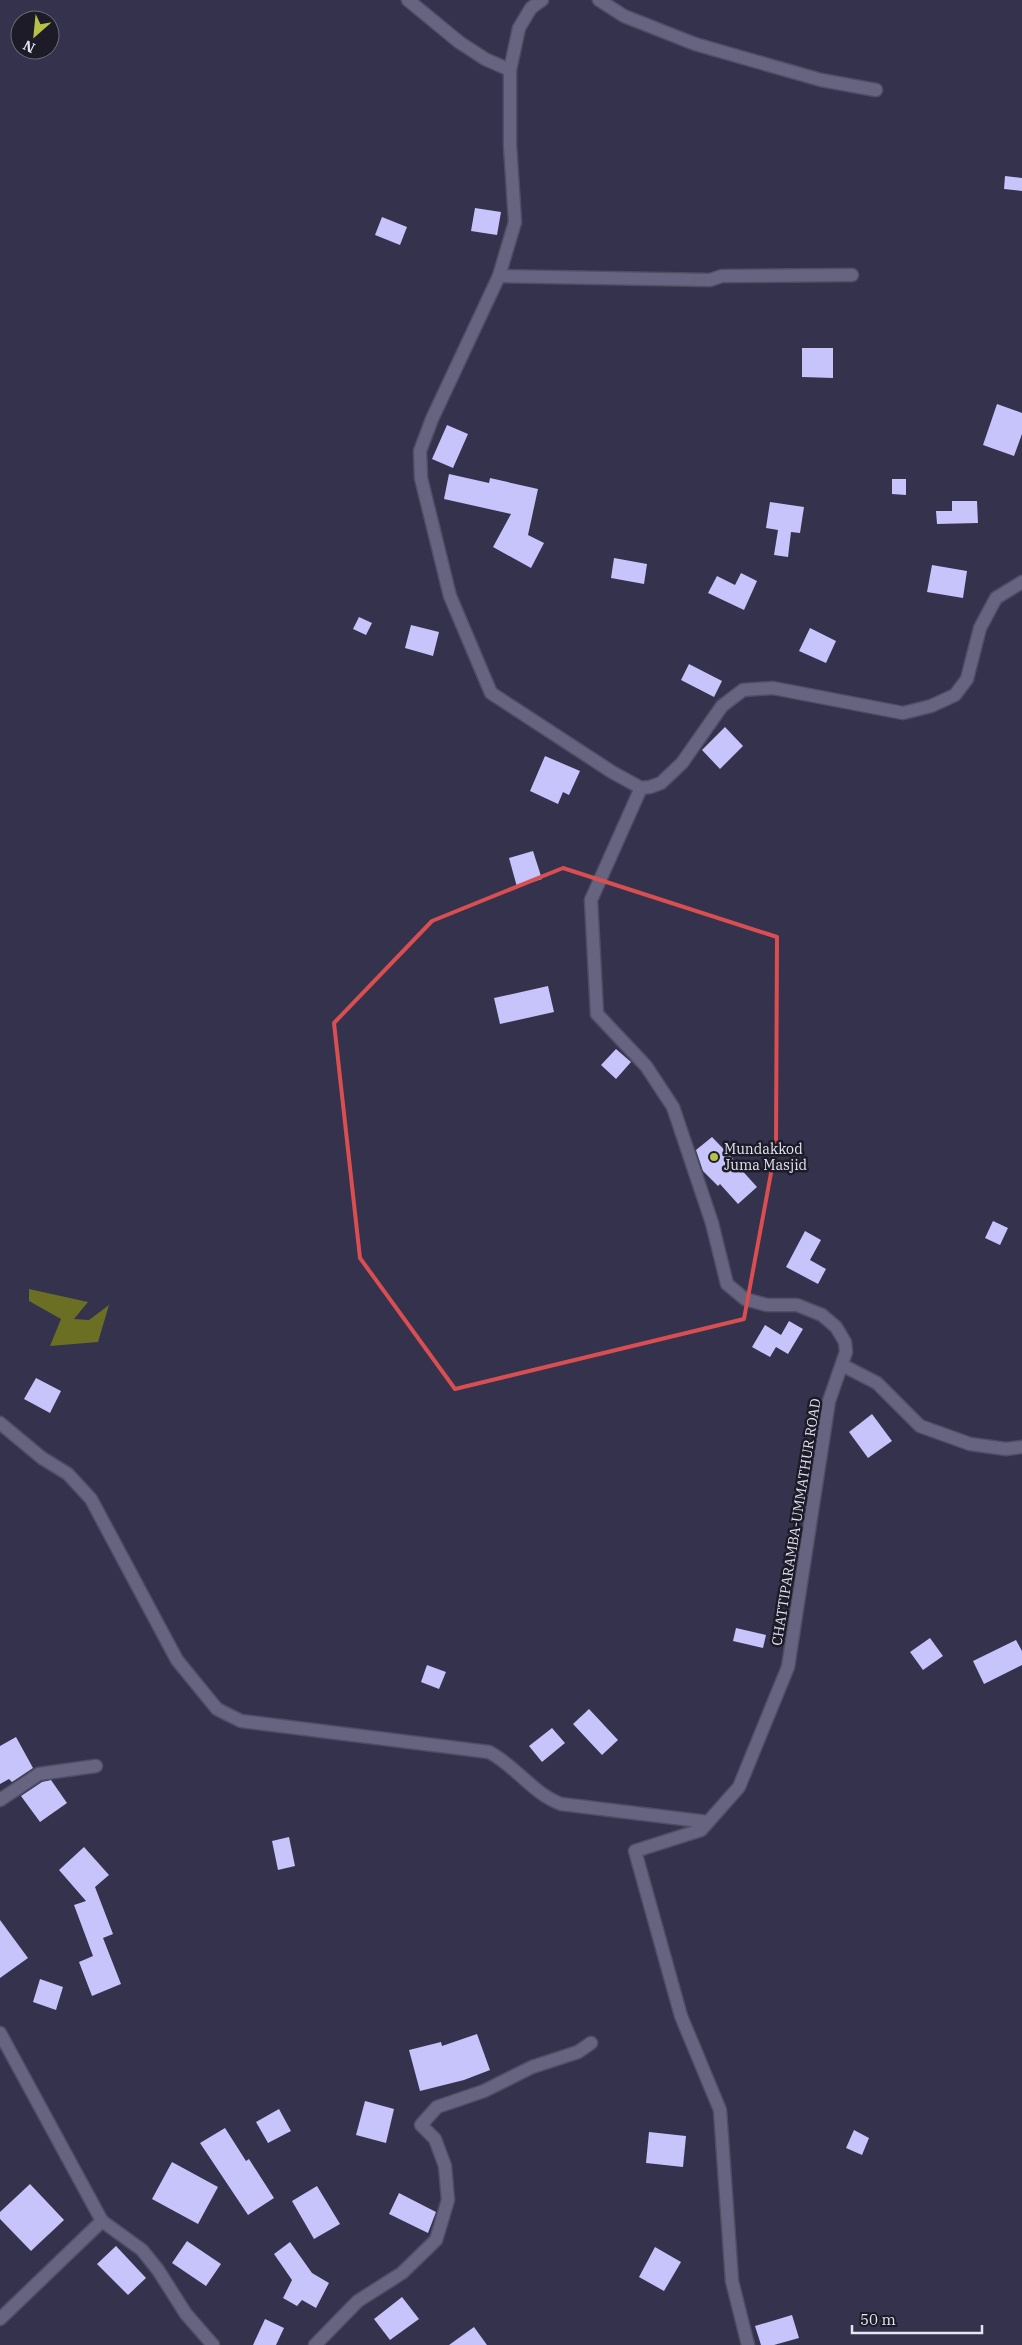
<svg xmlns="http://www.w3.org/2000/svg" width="1022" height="2345" font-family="'IBM Plex Serif',serif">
<rect width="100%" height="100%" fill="#34324c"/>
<path fill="#6a6f24" d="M29,1289L88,1302L74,1319L89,1320L109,1305L98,1342L50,1346L61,1319L29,1301Z"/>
<g fill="#c7c3fb">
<path d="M1005,176L1022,178V191L1004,189Z"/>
<path d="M475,208L501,212L497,235L471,231Z"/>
<path d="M382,217L407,227L400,245L375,235Z"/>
<path d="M802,348H833V378L802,377Z"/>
<path d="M997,404L1022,413V434L1014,456L983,445Z"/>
<path d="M447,425L468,434L453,468L432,459Z"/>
<path d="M449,474L489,483L490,478L538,489L528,535L544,543L531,568L493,547L511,514L444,499Z"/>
<path d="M892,479H906V495L892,494Z"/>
<path d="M952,501H977L978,523L937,524L936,511H952Z"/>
<path d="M770,502L804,507L800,533L791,532L788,557L774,555L778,530L766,528Z"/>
<path d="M614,558L647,564L644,584L611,578Z"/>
<path d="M932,565L967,571L963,598L927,592Z"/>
<path d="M741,573L757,581L744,610L708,593L717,576L735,585Z"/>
<path d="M359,617L372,623L366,635L353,629Z"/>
<path d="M411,625L439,632L433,656L405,648Z"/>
<path d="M810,628L836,641L826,663L799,651Z"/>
<path d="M689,664L722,681L714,697L681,680Z"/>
<path d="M725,727L743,746L720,769L702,750Z"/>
<path d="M545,756L580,771L569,795L563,792L558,804L530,791Z"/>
<path d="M533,851L542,879L517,887L509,858Z"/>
<path d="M548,986L554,1012L500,1024L494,998Z"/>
<path d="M616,1049L631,1062L616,1079L601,1065Z"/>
<path d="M712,1137L739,1165L738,1166L757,1187L738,1204L720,1184L718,1186L703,1171L696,1150Z"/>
<path d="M993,1221L1008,1228L1000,1245L985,1238Z"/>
<path d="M805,1231L821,1240L810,1260L826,1269L818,1284L786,1267Z"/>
<path d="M789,1321L803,1329L788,1354L776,1347L770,1357L752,1347L765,1325L781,1335Z"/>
<path d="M36,1378L61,1391L50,1413L24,1399Z"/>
<path d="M872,1414L892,1441L868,1458L849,1432Z"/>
<path d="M736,1628L766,1635L763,1648L733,1641Z"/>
<path d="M930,1638L943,1656L923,1670L910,1652Z"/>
<path d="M1016,1640L1022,1651V1665L984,1684L973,1661Z"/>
<path d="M427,1665L446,1672L439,1689L421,1682Z"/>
<path d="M589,1709L618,1740L602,1755L573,1724Z"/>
<path d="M552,1728L565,1743L542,1762L529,1746Z"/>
<path d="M16,1737L33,1768L12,1782L9,1779L0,1784V1746Z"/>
<path d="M51,1780L67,1803L40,1822L21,1796L42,1782Z"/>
<path d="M289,1837L295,1866L278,1870L272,1841Z"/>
<path d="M84,1847L109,1875L95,1887L113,1934L103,1938L121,1984L92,1996L79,1962L93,1956L74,1905L86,1901L59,1870Z"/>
<path d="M0,1920L28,1958L0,1978Z"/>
<path d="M40,1979L63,1987L56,2010L33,2002Z"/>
<path d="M477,2034L490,2070L464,2080L420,2091L409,2050L441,2042L442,2046Z"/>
<path d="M365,2101L394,2109L386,2143L356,2135Z"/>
<path d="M279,2109L291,2131L268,2143L256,2122Z"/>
<path d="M225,2128L246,2161L249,2159L274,2198L248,2215L200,2143Z"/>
<path d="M854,2130L869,2138L862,2155L846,2148Z"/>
<path d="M649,2132L686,2136L683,2167L646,2163Z"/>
<path d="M172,2162L218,2187L198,2224L152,2199Z"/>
<path d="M30,2184L64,2220L31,2251L0,2219V2212Z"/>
<path d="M317,2186L340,2224L314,2239L292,2201Z"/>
<path d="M399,2193L436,2212L428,2233L389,2214Z"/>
<path d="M187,2241L221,2264L206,2286L172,2263Z"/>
<path d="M290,2242L312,2273L329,2283L316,2308L302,2300L297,2306L283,2298L292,2280L274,2254Z"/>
<path d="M116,2246L146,2278L128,2295L97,2264Z"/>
<path d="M655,2247L681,2262L664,2291L639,2277Z"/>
<path d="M402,2297L419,2319L390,2340L374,2319Z"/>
<path d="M792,2315L799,2338L774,2345H761L755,2326Z"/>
<path d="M265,2319L284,2328L276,2345H253Z"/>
<path d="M474,2327L487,2345H449Z"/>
</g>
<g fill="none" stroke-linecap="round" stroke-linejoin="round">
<defs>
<g id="street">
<path d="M408,0L459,42L485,59L510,70"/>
<path d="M542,0L531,8L519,28L510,70V145L515,222L499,276L432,419L420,451L421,478L450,596L491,693L612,772L641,788L591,900L597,1014L646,1066L673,1107L712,1223L727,1284L745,1299L767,1305H797L822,1315L836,1327L845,1342L846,1352L829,1401L788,1667L739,1787L701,1830L635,1851L681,2016L720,2110L732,2281L748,2345"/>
<path d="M599,0L624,16L695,44L821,80L876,90"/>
<path d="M499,276L710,280L722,276L852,275"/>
<path d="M641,788L650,787L661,783L682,763L722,706L743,690L773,688L903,713L931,706L955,695L967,679L980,628L996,598L1022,582"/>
<path d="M842,1365L877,1383L920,1426L970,1444L1006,1449L1022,1447"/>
<path d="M0,1423L42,1458L68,1474L91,1499L177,1660L217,1709L241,1721L489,1752C516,1766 532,1793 561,1804L708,1822"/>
<path d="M0,1800L39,1774L96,1766"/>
<path d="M0,2033L102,2221"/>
<path d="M0,2319L102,2221L142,2250L158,2270L186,2314L213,2345"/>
<path d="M315,2345L358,2301L402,2273L436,2240L448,2200L445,2166L435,2139L421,2125L437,2107L484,2091L532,2067L578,2052L591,2043"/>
</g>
</defs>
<use href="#street" stroke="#504e64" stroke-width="15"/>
<use href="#street" stroke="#666481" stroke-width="12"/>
</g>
<path fill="none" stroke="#d94e51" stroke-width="4" stroke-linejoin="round" d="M563,868L777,937L776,1146L744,1319L455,1389L360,1258L334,1023L432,921Z"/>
<circle fill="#b8c147" stroke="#1c1b27" stroke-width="2" cx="714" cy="1157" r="5"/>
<g text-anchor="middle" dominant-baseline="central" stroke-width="5" stroke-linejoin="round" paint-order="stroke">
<g font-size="14" fill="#e4e4f4" stroke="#1c1b27" text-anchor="start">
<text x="724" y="1149">Mundakkod<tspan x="724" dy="16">Juma Masjid</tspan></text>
</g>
<g font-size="14" fill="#e4e4f4" stroke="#1c1b27">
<text transform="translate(796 1522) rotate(-81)">CHATTIPARAMBA-UMMATHUR ROAD</text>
</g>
</g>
<g transform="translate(35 35) rotate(207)"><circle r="24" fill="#1c1b27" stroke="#6c6b79"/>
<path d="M0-4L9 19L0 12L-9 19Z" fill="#b8c147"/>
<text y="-8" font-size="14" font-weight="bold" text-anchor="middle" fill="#e4e4f4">N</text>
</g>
<path d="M852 2325v8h130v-8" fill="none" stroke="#e4e4f4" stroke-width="2.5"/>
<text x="860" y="2325" font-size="15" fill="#e4e4f4" stroke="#1c1b27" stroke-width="4" paint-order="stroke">50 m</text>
</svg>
